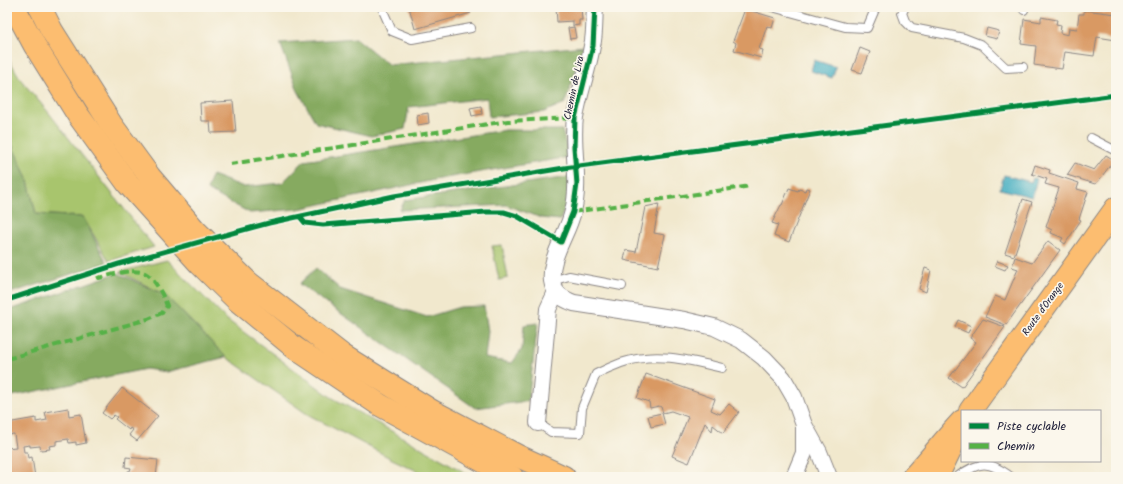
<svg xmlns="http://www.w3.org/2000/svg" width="1123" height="484" font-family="Kalam,sans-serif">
<rect width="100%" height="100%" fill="#fbf7ec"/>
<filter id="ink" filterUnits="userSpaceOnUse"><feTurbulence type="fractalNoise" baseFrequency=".025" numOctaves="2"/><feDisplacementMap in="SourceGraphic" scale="8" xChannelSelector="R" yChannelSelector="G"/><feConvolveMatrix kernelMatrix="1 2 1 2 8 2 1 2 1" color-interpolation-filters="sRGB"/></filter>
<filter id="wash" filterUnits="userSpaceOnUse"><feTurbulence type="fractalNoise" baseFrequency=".012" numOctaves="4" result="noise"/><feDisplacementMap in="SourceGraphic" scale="16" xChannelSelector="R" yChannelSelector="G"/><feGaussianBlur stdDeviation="0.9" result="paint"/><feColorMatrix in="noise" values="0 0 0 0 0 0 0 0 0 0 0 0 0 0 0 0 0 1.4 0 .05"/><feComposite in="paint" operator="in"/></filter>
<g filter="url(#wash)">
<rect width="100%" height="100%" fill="#f1e8cd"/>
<g fill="#a8c56d" stroke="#657454">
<path d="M7,56L21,80L49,113L154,247L109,261L83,217L36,214L28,181L7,133Z"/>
<path d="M502,245L508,278L499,280L492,246Z"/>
<path d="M167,260L226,319L331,397L473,477H430L392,459L307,414L226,357L165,295L120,272Z"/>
</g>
<g fill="#86aa60" stroke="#54664e">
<path d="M356,38L389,65L584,46L565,103L544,112L489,117L487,98L409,107L405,129L372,136L316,123L298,91L280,43Z"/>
<path d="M505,130H562L569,157L439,179L298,209L250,213L207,190L212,175L244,187L282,183L304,161Z"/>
<path d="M7,133L28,181L36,214L83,217L107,263L7,294Z"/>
<path d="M569,177L571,196L560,220L541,218L506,205L400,210L405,200Z"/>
<path d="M316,268L340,289L427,317L460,307L484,306L488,331L485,358L512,363L522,349L524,325L538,323L528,401L475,408L299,284Z"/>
<path d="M117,273L165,295L226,357L166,372L146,369L7,397V311Z"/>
</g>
<g fill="#42adc1" stroke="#32687e">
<path d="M814,60L836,67L832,78L811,71Z"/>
<path d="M1004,175L1031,182L1033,178L1037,179L1032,197L1000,189Z"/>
</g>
<g id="blocks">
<g fill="#d99964">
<path d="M409,7H469L471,13L415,29Z"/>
<path d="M556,7H581L582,20H579V25L573,26V21L557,22Z"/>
<path d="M745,9L775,18L772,28L767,26L759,49L763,50L761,58L734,50L736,43L733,41Z"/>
<path d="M1084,10L1116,14V40L1097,37L1094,56L1065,52L1062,69L1034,65L1036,46L1021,44L1024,19L1041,22V17L1057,20L1056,24L1061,25L1060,33L1068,35L1069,28L1077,29L1079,14H1084Z"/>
<path d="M574,27L576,38L570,39L568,28Z"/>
<path d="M987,28L999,31L997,39L985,36Z"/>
<path d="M860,48L870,52L862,73L852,70Z"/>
<path d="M233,101L236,132L211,133L210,121H201L200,103Z"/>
<path d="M481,106L482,114L472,116L470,108Z"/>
<path d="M428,113L429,123L418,125L417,115Z"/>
<path d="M1106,155L1114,160L1097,183L1095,184L1067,175L1075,163L1094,170Z"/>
<path d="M1035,165L1050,170L1049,173L1079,183L1077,189L1088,192L1079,219L1081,220L1065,244L1061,241L1063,238L1051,233L1052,230L1046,227L1059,188L1045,184L1047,179L1032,174Z"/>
<path d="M789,188L798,191L799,189L805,191L806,188L810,189L789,242L774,236L778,225L772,223L781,205H782Z"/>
<path d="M1023,199L1032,202L1014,256L1005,253Z"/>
<path d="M659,204L654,233L665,235L658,267L624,260L626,250L636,252L645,207Z"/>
<path d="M1048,241L1060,250L1006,325L985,317L995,296L1005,300L1018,269L1012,267L1015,257L1032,263Z"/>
<path d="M997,261L1008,265L1005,270L995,266Z"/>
<path d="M925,268L931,270L926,292L919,289Z"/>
<path d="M983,319L1005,327L962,387L949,378L976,342L970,338Z"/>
<path d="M958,320L971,326L968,333L955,327Z"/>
<path d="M646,374L715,399L711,410L720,414L729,404L739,412L723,433L713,425L712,431L705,423L689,463L672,456L688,417L671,411L663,413L661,407L659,406L650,408L649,402L637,398Z"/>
<path d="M122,388L158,416L137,441L129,435L133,430L130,428L129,430L115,419L117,417L114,415L110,419L102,413Z"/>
<path d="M68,408L69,416L81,414L86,443L76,445V442L69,443L68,439L56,441V445L49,446L50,449L41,450L40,446L30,447V445L23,446L24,452H27L28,458L32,457L35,477H7V448L16,447L14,434L7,435V423L36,418V422L47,420L45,412Z"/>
<path d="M662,413L665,424L651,427L648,416Z"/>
<path d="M126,457L158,460L156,477H127L128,471H130L131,468L125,467Z"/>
</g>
</g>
</g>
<g filter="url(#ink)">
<use href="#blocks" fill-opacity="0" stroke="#8a8584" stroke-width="1"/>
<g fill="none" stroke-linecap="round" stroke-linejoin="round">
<defs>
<g id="lane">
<path d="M383,7L384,13L392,31L412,39L471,28"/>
<path d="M772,7L845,27L867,28L876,7"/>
<path d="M905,7L902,13L905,21L912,28L964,38L982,45L1006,68L1023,67"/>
<path d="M1024,10L1025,7"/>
<path d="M1091,138L1116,151"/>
<path d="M552,281L569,276L622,286"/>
<path d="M538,423L551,432L580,433L582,408L596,374C604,370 613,366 621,363C655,351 689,360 722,368"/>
<path d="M957,477C980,461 988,460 1011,477"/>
</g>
<g id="street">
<path d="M595,7C594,20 595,34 592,46C588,70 579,93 575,117C571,149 581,180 573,211C568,234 549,257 552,281C554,294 563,299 574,303L684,320L714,327L741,340L764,358L783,378L794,397L804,425L819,452L829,477"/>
<path d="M538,423L548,309L556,292"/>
<path d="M794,477L804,453V426"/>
</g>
<g id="primary">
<path d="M14,7L35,46L78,115L128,184L199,263L238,301L295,348L380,405L512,477"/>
<path d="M40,7L52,31L111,124L150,177L195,230L249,283L342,355L432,411L518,456L564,477"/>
<path d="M970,411L1116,208"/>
<path d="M913,477C930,459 945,439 962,421"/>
<path d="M937,477L954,442"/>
</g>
</defs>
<use href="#lane" stroke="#8a8584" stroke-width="10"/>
<use href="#street" stroke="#8a8584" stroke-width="18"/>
<use href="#primary" stroke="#8a8584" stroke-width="24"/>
<use href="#lane" stroke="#fff" stroke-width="8"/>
<use href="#street" stroke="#fff" stroke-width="16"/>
<use href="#primary" stroke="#fcbd6f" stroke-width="22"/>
<g stroke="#55b146" stroke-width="4" stroke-dasharray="8 4" stroke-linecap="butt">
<path d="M230,164L508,121L575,118"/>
<path d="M573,212L751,186"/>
<path d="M7,359L148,319L162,313L167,306C164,297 154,277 145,273C131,268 112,275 99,278L96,271"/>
</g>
<defs>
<g id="cycleway">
<path d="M300,217L305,223L323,225L486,212H504L517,216L561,242L573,212L577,184L574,147L575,118L593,46L595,7"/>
<path d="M7,300L119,264L269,223L394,196L564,168L1116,95"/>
</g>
</defs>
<use href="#cycleway" stroke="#fbf7ec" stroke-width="8"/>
<use href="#cycleway" stroke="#00873e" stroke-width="5"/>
</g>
</g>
<g text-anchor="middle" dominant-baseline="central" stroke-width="3.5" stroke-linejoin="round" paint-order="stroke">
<g font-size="10" fill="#22223b" stroke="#fbf7ec">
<text transform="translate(574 88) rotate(-78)">Chemin de Lira</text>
<text transform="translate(1043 309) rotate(-54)">Route d'Orange</text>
</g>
</g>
<rect width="1123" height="484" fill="none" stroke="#fbf7ec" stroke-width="24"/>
<rect x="961" y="410" width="140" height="52" fill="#fbf7ec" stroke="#a4a2a5"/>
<rect x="969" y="423" width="20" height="6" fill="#00873e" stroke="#a4a2a5"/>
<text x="997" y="430" font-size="12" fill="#22223b">Piste cyclable</text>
<rect x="969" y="443" width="20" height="6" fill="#55b146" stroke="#a4a2a5"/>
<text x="997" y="450" font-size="12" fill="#22223b">Chemin</text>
</svg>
